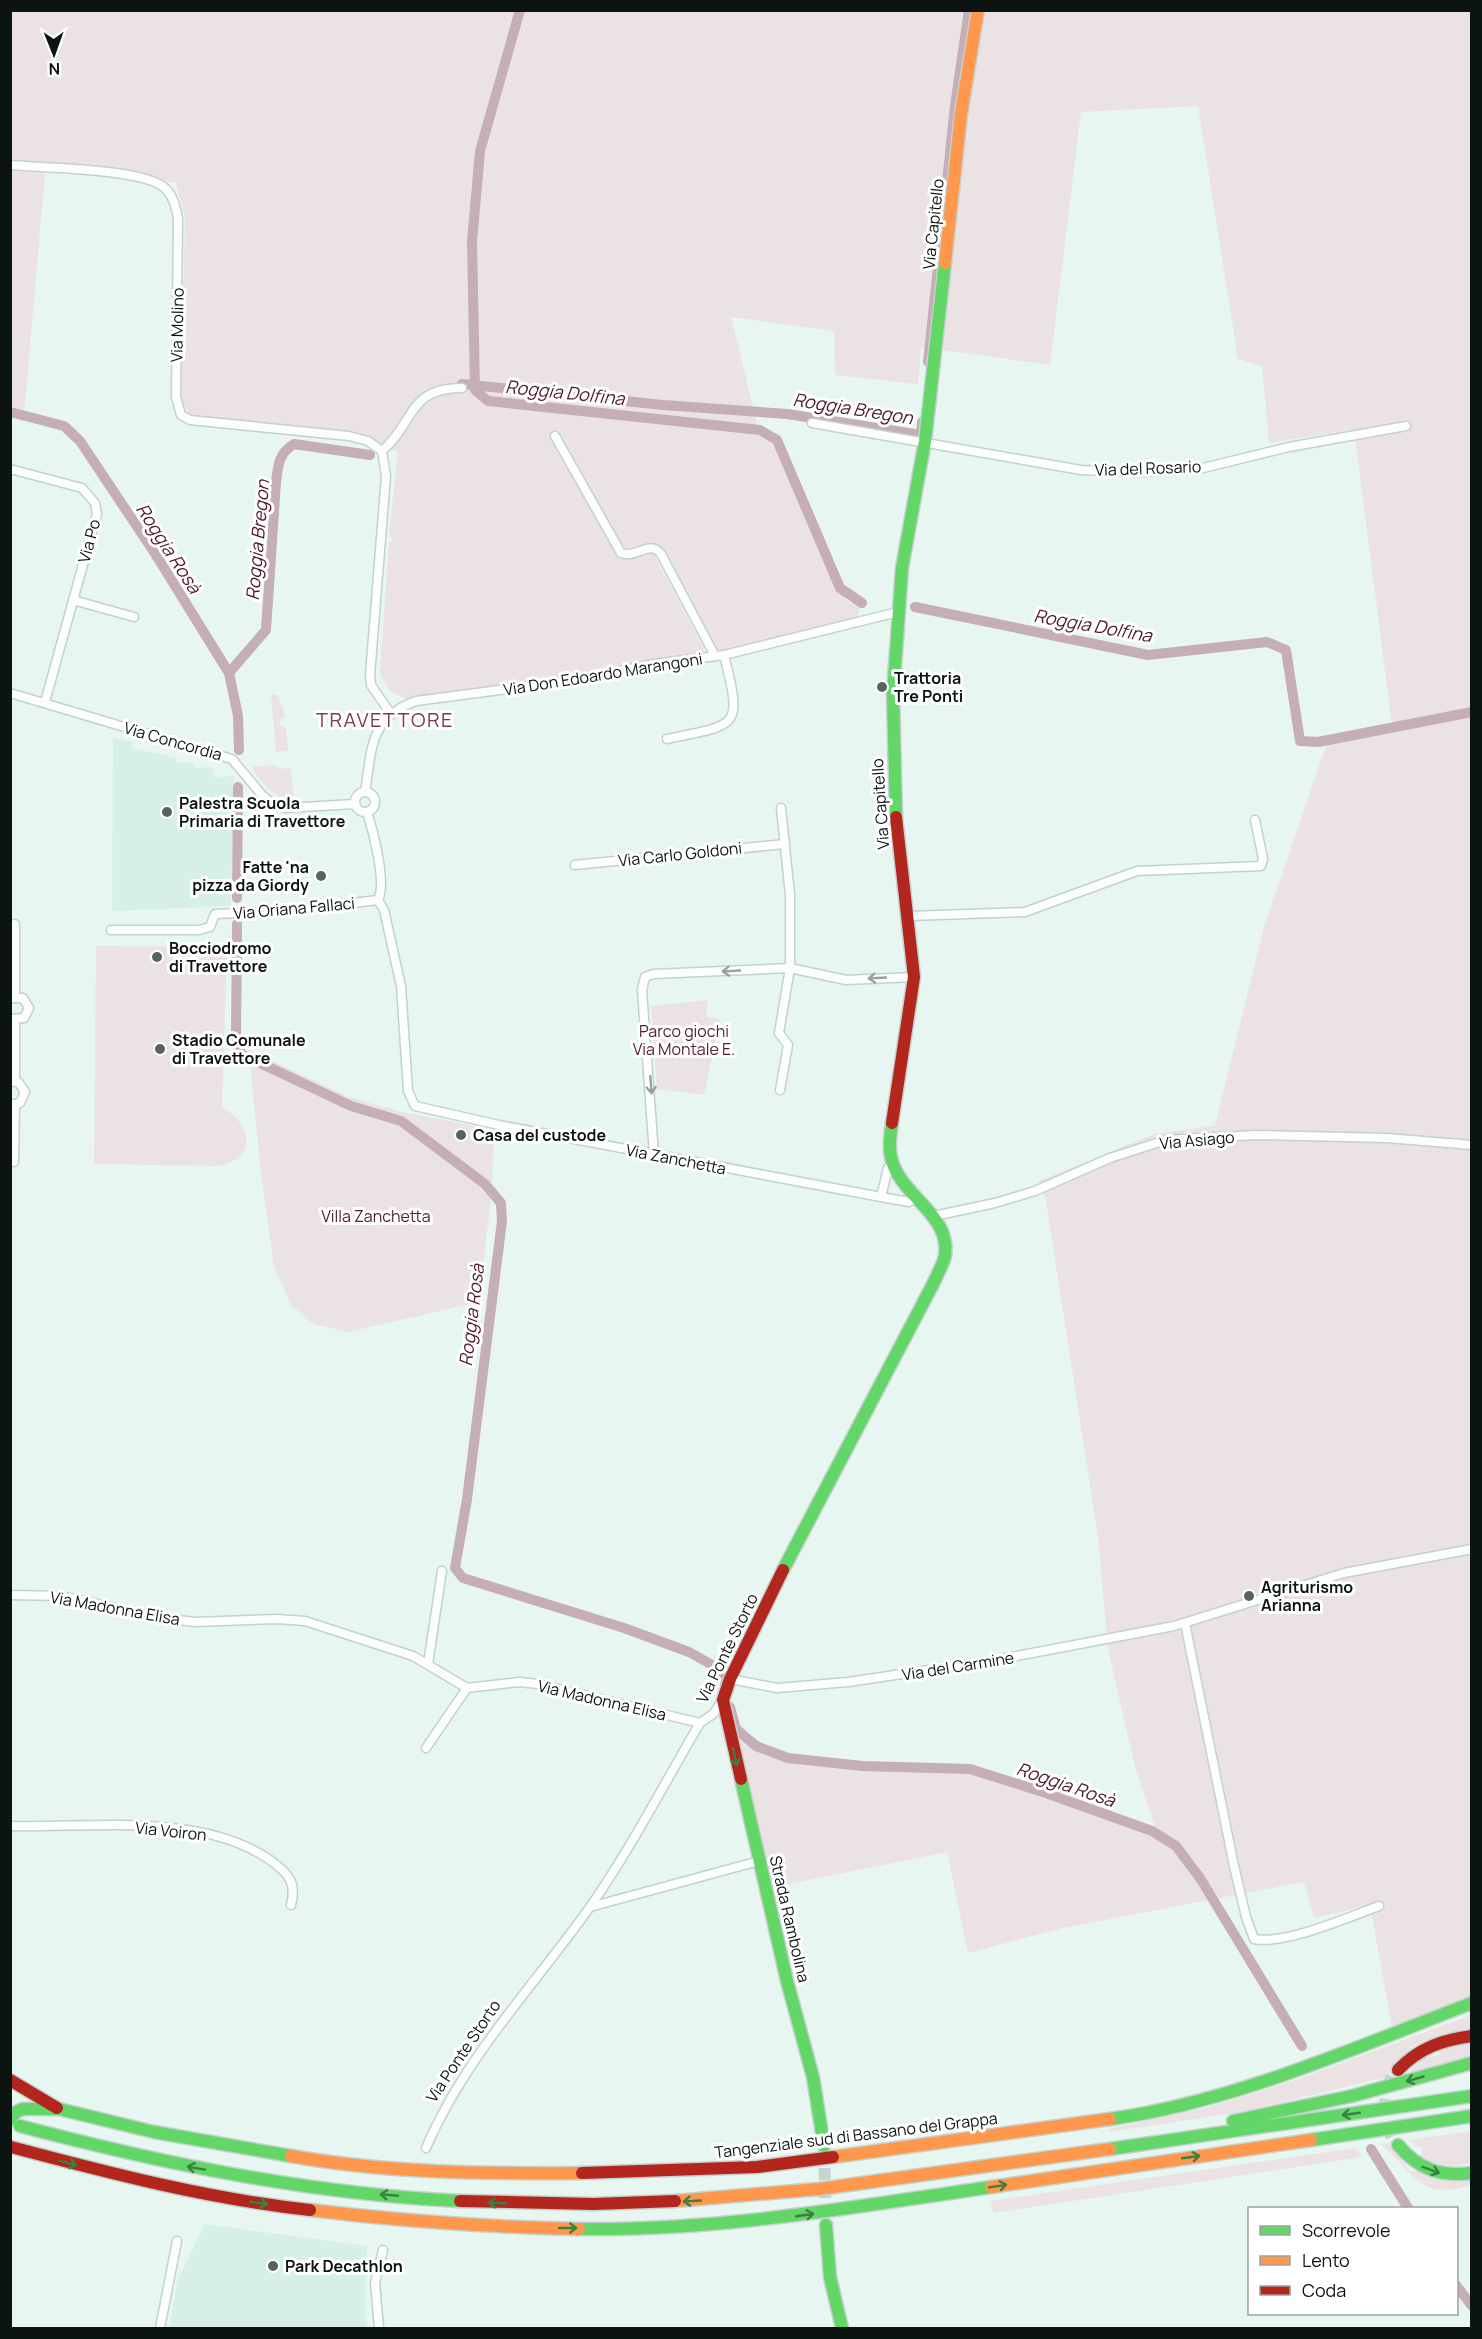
<svg xmlns="http://www.w3.org/2000/svg" width="1482" height="2339" font-family="Manrope,sans-serif">
<rect width="100%" height="100%" fill="#e7f6f1"/>
<g fill="#d6f0e7">
<path d="M113,738L133,742L132,748L176,758V762L194,763L195,768L213,767L214,777L234,776L231,906L112,911Z"/>
<path d="M205,2224L367,2246L365,2314L368,2328H169L178,2279Z"/>
</g>
<g fill="#ebe2e4">
<path d="M11,11H1471V1996L1392,2027L1370,1905L1314,1918L1304,1882L1063,1928L968,1953L947,1852L773,1887L732,1736L742,1726C781,1779 928,1756 991,1770L1156,1829L1135,1767L1108,1649L1098,1537L1046,1201L1039,1181L1154,1134L1215,1126L1264,927L1329,737L1392,726L1354,429L1269,443L1262,366L1238,359L1198,106L1081,112L1050,365L921,347L918,384L835,375L834,331L731,317L760,436L773,440L780,447L845,599L854,605L860,606L856,621L730,652C725,651 720,651 716,648C702,636 675,568 663,547L653,553L704,649L705,657L421,700C400,698 387,695 380,672L389,542L393,541L389,533L398,452L361,435L192,419L181,402L185,217L176,183L124,173L11,164Z"/>
<path d="M10,171L45,173L24,416L11,412Z"/>
<path d="M271,694L278,695L285,716L280,720V725L286,729L288,751L276,752Z"/>
<path d="M276,765L277,769L291,768L294,801C273,799 262,784 252,767Z"/>
<path d="M96,946L227,947L222,1107C253,1125 258,1159 218,1166L94,1164Z"/>
<path d="M708,1000L706,1017L720,1019L704,1095L657,1089L651,1006Z"/>
<path d="M249,1050L349,1097L402,1112L494,1130L492,1189L479,1302L348,1332L313,1324L292,1306L274,1267L260,1166Z"/>
<path d="M1471,2015V2032L1434,2037L1411,2047L1386,2077L1241,2112L1109,2132V2129L1213,2106L1299,2079Z"/>
<path d="M1471,2042V2059L1406,2075L1423,2058L1440,2055L1439,2050Z"/>
<path d="M1471,2131V2163C1454,2167 1437,2166 1421,2156L1422,2148L1407,2140Z"/>
<path d="M1388,2143L1411,2172L1417,2170L1471,2178V2185C1416,2202 1416,2171 1380,2144Z"/>
<path d="M1355,2148L1362,2157L993,2213L991,2201Z"/>
</g>
<g fill="none" stroke-linecap="round" stroke-linejoin="round">
<g stroke="#c5aeb5" stroke-width="10">
<path d="M520,10L480,151L472,242L475,390L488,401L760,430L777,440L840,588L862,603"/>
<path d="M928,362L955,106L969,10"/>
<path d="M462,384L663,405L787,414L921,435L922,422"/>
<path d="M10,412L64,426L80,441L156,555L229,673L238,716L239,750"/>
<path d="M915,607L1148,655L1267,642L1286,650L1300,741L1318,742L1472,712"/>
<path d="M229,673L266,630L276,482C278,465 279,453 294,444L370,455"/>
<path d="M237,898L238,787"/>
<path d="M237,924L236,1037L241,1054L351,1106L401,1121L485,1184L501,1203L502,1221L467,1499L455,1568L463,1578L624,1628L689,1652L716,1667L723,1679"/>
<path d="M730,1707L736,1729L756,1746L788,1758L862,1766L970,1769L1043,1792L1152,1831L1176,1846L1200,1878L1302,2046"/>
<path d="M1371,2149L1408,2208"/>
<path d="M1456,2285L1472,2306"/>
</g>
<path stroke="#c6d4cf" stroke-width="12" stroke-dasharray="12 6" stroke-linecap="butt" d="M824,2150L826,2219"/>
<path stroke="#c6d4cf" stroke-width="15" stroke-dasharray="15 8" stroke-linecap="butt" d="M1393,2077C1383,2099 1385,2125 1398,2145"/>
<defs>
<g id="street">
<path d="M10,165C42,168 146,168 166,189C174,198 176,208 178,219L176,397L181,415L190,420L349,436L368,441L382,451L386,476L370,675L371,685L391,714"/>
<path d="M812,423L1081,470L1141,472L1199,469L1289,447L1406,426"/>
<path d="M555,436L621,553C636,559 650,539 661,554L715,656"/>
<path d="M382,451C415,423 407,388 462,388"/>
<path d="M10,469L82,488L95,503L97,514L45,702"/>
<path d="M73,600L134,617"/>
<path d="M10,693L232,759L262,795L272,803L285,808L355,804"/>
<path d="M667,739C738,724 743,730 724,655"/>
<circle cx="365" cy="802" r="10"/>
<path d="M365,792C372,751 368,718 416,701L583,679L654,664L724,655L898,612"/>
<path d="M367,812C373,831 387,883 378,900"/>
<path d="M575,865L785,844"/>
<path d="M378,900L384,910L401,986L408,1091L415,1106L499,1125L881,1197L909,1202L916,1198"/>
<path d="M909,916L1025,912L1137,871L1261,866L1263,859L1255,820"/>
<path d="M15,924V997"/>
<path d="M111,930H199L210,927L215,914L284,911L378,900"/>
<path d="M10,1019L24,1018L29,1008L23,998H11"/>
<path d="M15,1081V1020"/>
<path d="M780,1090L788,1045L779,1033L790,968V895L781,808"/>
<path d="M10,1105L20,1103L25,1092L19,1083L11,1081"/>
<path d="M654,1155L642,990L645,977L653,974L790,968L846,980L914,977"/>
<path d="M14,1162L15,1105"/>
<path d="M881,1197L888,1168L893,1164"/>
<path d="M934,1216L995,1203L1035,1191L1110,1158L1166,1140L1256,1135L1387,1138L1472,1145"/>
<path d="M10,1595L61,1596L162,1618L195,1622L277,1619L305,1621L413,1656L467,1688L519,1682L538,1684L700,1723"/>
<path d="M1185,1623L1234,1866L1246,1917L1254,1939C1285,1945 1349,1917 1379,1906"/>
<path d="M428,1664L442,1571"/>
<path d="M730,1679L777,1688L848,1682L996,1660L1174,1626L1344,1573L1472,1549"/>
<path d="M426,1748L467,1688"/>
<path d="M10,1826C92,1828 201,1812 270,1860C288,1873 297,1882 291,1905"/>
<path d="M590,1907L759,1861"/>
<path d="M426,2148C465,2057 533,1987 590,1907C630,1850 664,1784 700,1723L713,1714L723,1700"/>
<path d="M160,2328L177,2241"/>
<path d="M379,2328L375,2283L383,2250"/>
</g>
<g id="fast">
<path d="M896,817L893,694L902,568L925,441L945,263"/>
<path d="M783,1570L932,1286C936,1277 943,1265 945,1256C951,1216 905,1198 893,1164C888,1151 890,1137 892,1123"/>
<path d="M741,1779L787,1981L813,2077L824,2146"/>
<path d="M1110,2119C1233,2102 1357,2047 1472,2003"/>
<path d="M10,2120L16,2112L23,2109H59L154,2132L291,2156"/>
<path d="M1233,2121L1352,2096L1472,2063"/>
<path d="M20,2126C164,2164 311,2194 460,2201"/>
<path d="M1311,2140L1472,2116"/>
<path d="M1398,2145C1418,2169 1441,2177 1472,2173"/>
<path d="M1110,2149L1472,2096"/>
<path d="M826,2225L830,2277L842,2328"/>
<path d="M579,2229C718,2231 854,2207 991,2187"/>
</g>
<g id="slow">
<path d="M945,263L961,114L978,10"/>
<path d="M291,2156C386,2173 486,2174 582,2173"/>
<path d="M833,2157L1110,2119"/>
<path d="M991,2187L1311,2140"/>
<path d="M675,2201L819,2189L1110,2149"/>
<path d="M310,2210C400,2221 489,2227 579,2229"/>
</g>
<g id="jam">
<path d="M892,1123L914,977L896,817"/>
<path d="M741,1779L723,1700L730,1679L783,1570"/>
<path d="M1398,2070C1419,2048 1442,2040 1472,2036"/>
<path d="M10,2080L57,2108"/>
<path d="M11,2147C109,2173 209,2199 310,2210"/>
<path d="M582,2173L757,2167L833,2157"/>
<path d="M460,2201L594,2204L675,2201"/>
</g>
</defs>
<use href="#street" stroke="#c4d1cc" stroke-width="11"/>
<use href="#fast" stroke="#c4d1cc" stroke-width="15"/>
<use href="#slow" stroke="#c4d1cc" stroke-width="15"/>
<use href="#jam" stroke="#c4d1cc" stroke-width="15"/>
<use href="#street" stroke="#fbfefd" stroke-width="8"/>
<use href="#fast" stroke="#63d668" stroke-width="12"/>
<use href="#slow" stroke="#ff974d" stroke-width="12"/>
<use href="#jam" stroke="#b3261e" stroke-width="12"/>
</g>
<defs><path id="oneway-shaft" d="M-6 0H5M1.5-3L5.5 0L1.5 3" fill="none" stroke-width="1.6" stroke-linecap="round" stroke-linejoin="round" transform="scale(1.5)"/></defs>
<g stroke="#9ba09f">
<use href="#oneway-shaft" transform="translate(731 971) rotate(177)"/>
<use href="#oneway-shaft" transform="translate(877 978) rotate(177)"/>
<use href="#oneway-shaft" transform="translate(651 1085) rotate(86)"/>
</g>
<g stroke="#3b7f41">
<use href="#oneway-shaft" transform="translate(735 1757) rotate(76)"/>
<use href="#oneway-shaft" transform="translate(1415 2079) rotate(164)"/>
<use href="#oneway-shaft" transform="translate(1351 2114) rotate(172)"/>
<use href="#oneway-shaft" transform="translate(1191 2157) rotate(-8)"/>
<use href="#oneway-shaft" transform="translate(68 2163) rotate(15)"/>
<use href="#oneway-shaft" transform="translate(196 2168) rotate(-170)"/>
<use href="#oneway-shaft" transform="translate(1431 2170) rotate(21)"/>
<use href="#oneway-shaft" transform="translate(998 2186) rotate(-9)"/>
<use href="#oneway-shaft" transform="translate(389 2195) rotate(-175)"/>
<use href="#oneway-shaft" transform="translate(692 2201) rotate(177)"/>
<use href="#oneway-shaft" transform="translate(259 2203) rotate(9)"/>
<use href="#oneway-shaft" transform="translate(497 2203) rotate(-178)"/>
<use href="#oneway-shaft" transform="translate(805 2215) rotate(-8)"/>
<use href="#oneway-shaft" transform="translate(568 2228)"/>
</g>
<g fill="#58635f" stroke="#fff" stroke-width="2">
<circle cx="882" cy="687" r="6"/>
<circle cx="167" cy="812" r="6"/>
<circle cx="321" cy="876" r="6"/>
<circle cx="157" cy="957" r="6"/>
<circle cx="160" cy="1049" r="6"/>
<circle cx="461" cy="1135" r="6"/>
<circle cx="1249" cy="1596" r="6"/>
<circle cx="273" cy="2266" r="6"/>
</g>
<g text-anchor="middle" dominant-baseline="central" stroke-width="6" stroke-linejoin="round" paint-order="stroke">
<g font-size="16" fill="#0b1411" stroke="#fff">
<text transform="translate(933 224) rotate(-84)">Via Capitello</text>
<text transform="translate(177 325) rotate(-89)">Via Molino</text>
<text transform="translate(1148 468) rotate(-2)">Via del Rosario</text>
<text transform="translate(89 541) rotate(-75)">Via Po</text>
<text transform="translate(603 674) rotate(-9)">Via Don Edoardo Marangoni</text>
<text transform="translate(173 741) rotate(16)">Via Concordia</text>
<text transform="translate(880 804) rotate(-94)">Via Capitello</text>
<text transform="translate(680 854) rotate(-6)">Via Carlo Goldoni</text>
<text transform="translate(294 908) rotate(-5)">Via Oriana Fallaci</text>
<text transform="translate(1197 1140) rotate(-5)">Via Asiago</text>
<text transform="translate(676 1159) rotate(11)">Via Zanchetta</text>
<text transform="translate(115 1608) rotate(10)">Via Madonna Elisa</text>
<text transform="translate(727 1648) rotate(-64)">Via Ponte Storto</text>
<text transform="translate(958 1666) rotate(-9)">Via del Carmine</text>
<text transform="translate(602 1700) rotate(13)">Via Madonna Elisa</text>
<text transform="translate(171 1831) rotate(6)">Via Voiron</text>
<text transform="translate(790 1919) rotate(77)">Strada Rambolina</text>
<text transform="translate(463 2051) rotate(-56)">Via Ponte Storto</text>
<text transform="translate(856 2135) rotate(-7)">Tangenziale sud di Bassano del Grappa</text>
</g>
<g font-size="16" font-weight="bold" fill="#0b1411" stroke="#fff" text-anchor="start">
<text x="894" y="678">Trattoria<tspan x="894" dy="18">Tre Ponti</tspan></text>
<text x="179" y="803">Palestra Scuola<tspan x="179" dy="18">Primaria di Travettore</tspan></text>
<text x="309" y="867" text-anchor="end">Fatte 'na<tspan x="309" dy="18">pizza da Giordy</tspan></text>
<text x="169" y="948">Bocciodromo<tspan x="169" dy="18">di Travettore</tspan></text>
<text x="172" y="1040">Stadio Comunale<tspan x="172" dy="18">di Travettore</tspan></text>
<text x="473" y="1135">Casa del custode</text>
<text x="1261" y="1587">Agriturismo<tspan x="1261" dy="18">Arianna</tspan></text>
<text x="285" y="2266">Park Decathlon</text>
</g>
<g font-size="16" fill="#511e32" stroke="#fff">
<text x="684" y="1031">Parco giochi<tspan x="684" dy="18">Via Montale E.</tspan></text>
<text x="376" y="1216">Villa Zanchetta</text>
</g>
<g font-size="18" font-style="italic" fill="#4d1a2e" stroke="#fff">
<text transform="translate(565 392) rotate(6)">Roggia Dolfina</text>
<text transform="translate(853 408) rotate(9)">Roggia Bregon</text>
<text transform="translate(257 540) rotate(-85)">Roggia Bregon</text>
<text transform="translate(169 548) rotate(57)">Roggia Rosà</text>
<text transform="translate(1093 625) rotate(10)">Roggia Dolfina</text>
<text transform="translate(471 1315) rotate(-83)">Roggia Rosà</text>
<text transform="translate(1066 1784) rotate(19)">Roggia Rosà</text>
</g>
<g font-size="20" letter-spacing="1.5" fill="#7d3852" stroke="#fff">
<text x="385" y="719">TRAVETTORE</text>
</g>
</g>
<rect width="1482" height="2339" fill="none" stroke="#0b1411" stroke-width="24"/>
<rect x="1248" y="2207" width="210" height="108" fill="#ffffff" stroke="#9da1a0" stroke-width="1.5"/>
<rect x="1260" y="2226" width="30" height="9" fill="#63d668" stroke="#9da1a0" stroke-width="1.5"/>
<text x="1302" y="2237" font-size="18" fill="#0b1411">Scorrevole</text>
<rect x="1260" y="2256" width="30" height="9" fill="#ff974d" stroke="#9da1a0" stroke-width="1.5"/>
<text x="1302" y="2267" font-size="18" fill="#0b1411">Lento</text>
<rect x="1260" y="2286" width="30" height="9" fill="#b3261e" stroke="#9da1a0" stroke-width="1.5"/>
<text x="1302" y="2297" font-size="18" fill="#0b1411">Coda</text>
<g transform="translate(54 54) rotate(179)" stroke="#ffffff" stroke-width="4.5" paint-order="stroke">
<path d="M0-4.5L10 22L0 15L-10 22Z" fill="#0b1411"/>
<text y="-9" font-size="16" font-weight="bold" text-anchor="middle" fill="#0b1411">N</text>
</g>
</svg>
